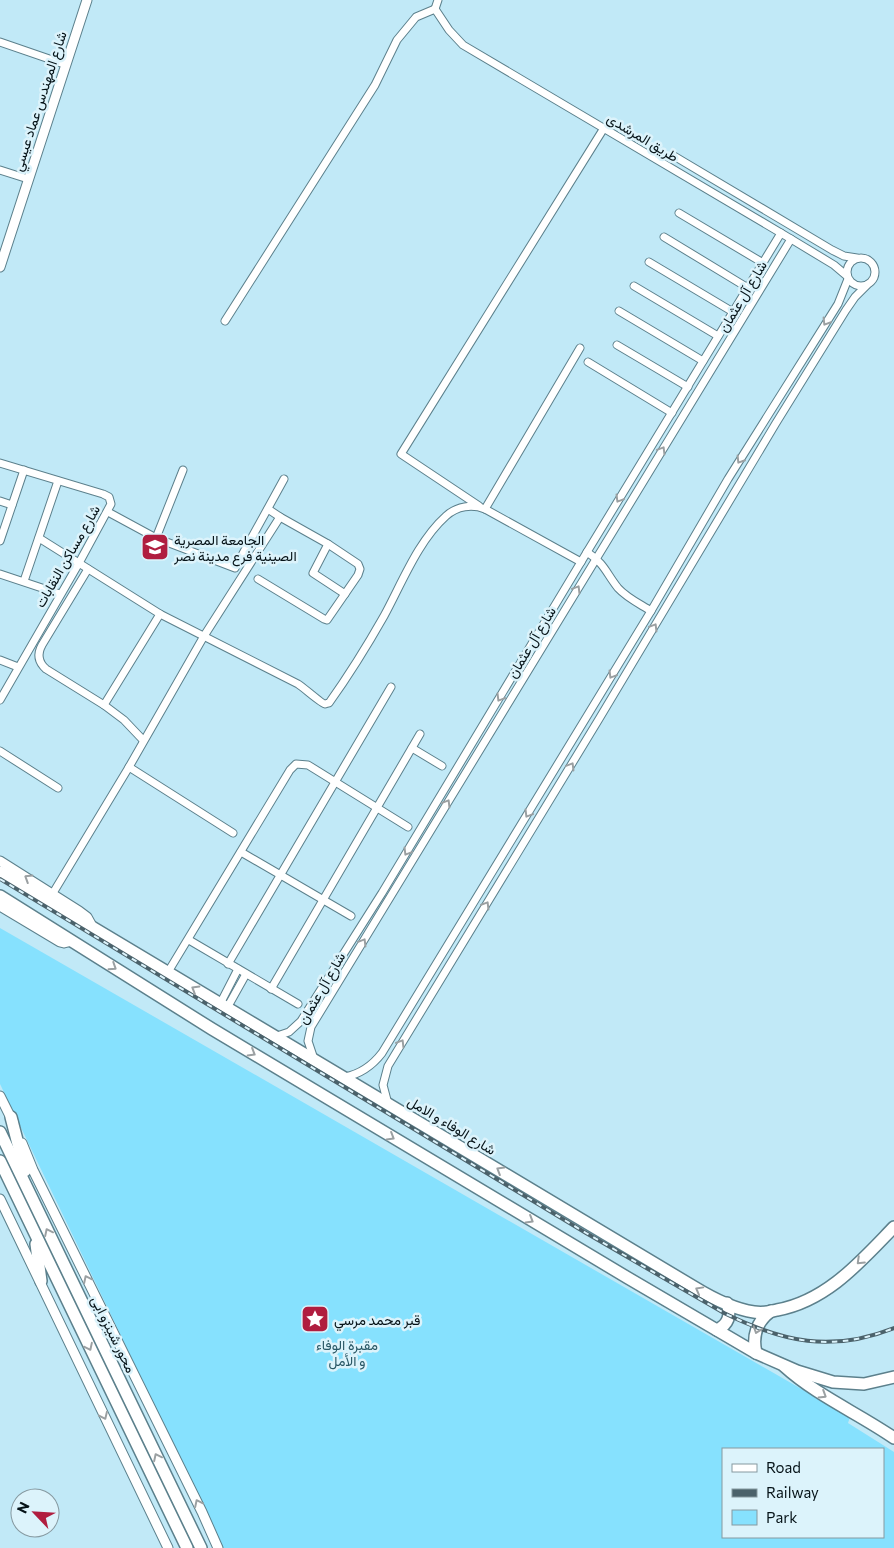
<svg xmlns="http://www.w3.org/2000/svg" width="894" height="1548" font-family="Commissioner,Vazirmatn,sans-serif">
<rect width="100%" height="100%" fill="#c1e9f7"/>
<path fill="#86e1fe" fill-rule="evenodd" d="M0,928L850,1417L848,1423L894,1452V1548H223L0,1084ZM723,1449H883V1537H723Z"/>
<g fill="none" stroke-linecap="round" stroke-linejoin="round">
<defs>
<g id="minor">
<path d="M435,9L449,30L463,45L791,239L834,265L847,276"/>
<path d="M435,9L438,0"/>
<path d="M0,42L61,63"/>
<path d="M674,156L832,250L844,256L857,258"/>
<path d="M0,170L25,178"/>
<path d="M679,213L763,263"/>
<path d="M664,237L748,288"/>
<circle cx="861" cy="272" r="14"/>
<path d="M649,262L733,312"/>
<path d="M634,286L718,336"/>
<path d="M619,311L703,361"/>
<path d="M225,321L375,85L397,40L416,17L435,9"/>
<path d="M617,345L688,387"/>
<path d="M588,362L672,413"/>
<path d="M0,463L103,494L109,497L111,504L79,563L0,700"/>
<path d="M0,501L12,505"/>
<path d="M479,506L401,454L604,128"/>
<path d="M268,509L280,517"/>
<path d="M485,509L580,348"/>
<path d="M108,512L156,538L235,568L284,479"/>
<path d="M39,538L160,614L298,684C303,687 322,704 325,704C326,704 327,703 329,703C349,675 367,646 384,616C402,583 418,541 446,516C457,506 472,504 485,509L581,562"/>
<path d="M156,538L183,470"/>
<path d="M0,541L24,470"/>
<path d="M328,544L313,573L345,594"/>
<path d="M587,552C605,564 606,573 618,588C627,598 640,604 651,611"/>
<path d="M88,569L42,645C37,654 38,662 46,669L104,705L124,720L143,740"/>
<path d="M0,574L60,594"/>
<path d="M24,581L58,481"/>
<path d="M0,660L18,667"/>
<path d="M104,705L160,614"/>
<path d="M412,748L442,766"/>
<path d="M0,751L58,788"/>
<path d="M129,767L233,833"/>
<path d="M241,852L351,916"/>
<path d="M53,893L129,767L204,636L280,517L328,544L358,564L360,569L358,575L327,620L324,619L258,579"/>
<path d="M189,940L298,1004"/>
<path d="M228,964L391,687"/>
<path d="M168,972L290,770L296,764L308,765L408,827"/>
<path d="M271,989L420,734"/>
<path d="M220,1004L238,969"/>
<path d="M227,1008L246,974"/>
<path d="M274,1037L289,1032L301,1021L382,893L587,552L781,233"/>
<path d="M314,1059L308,1041L311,1027L791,239"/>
<path d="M345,1077C360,1074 372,1066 382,1053L651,611L728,479L838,304L848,279"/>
<path d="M388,1104L383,1085L388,1066L599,719L776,423L846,310L855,297L867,285"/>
</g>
<g id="tertiary">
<path d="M0,267L87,0"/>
<path d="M0,861L79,911L87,917L92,926"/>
<path d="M0,906L60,942L64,943L72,941"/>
<path d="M0,1096L13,1122"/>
<path d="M22,1143L33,1170L202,1512L218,1548"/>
<path d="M0,1199L168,1548"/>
</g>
<g id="primary">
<path d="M0,872L694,1287C712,1298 733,1309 754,1312C761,1313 770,1312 777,1310C827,1301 861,1261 894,1227"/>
<path d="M0,896L212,1029L628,1278L756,1353L797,1371L833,1382L864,1384L894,1377"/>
<path d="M11,1117L25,1171"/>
<path d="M0,1132L201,1548"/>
<path d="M0,1161L187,1548"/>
<path d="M36,1244L41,1281"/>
<path d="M717,1330C729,1324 731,1315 727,1303"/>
<path d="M756,1353C752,1336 757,1321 771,1311"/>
</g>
<path id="trunk" d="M784,1366C817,1396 858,1413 894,1438"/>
</defs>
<use href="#minor" stroke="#5c808c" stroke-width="9"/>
<use href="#tertiary" stroke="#5c808c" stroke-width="11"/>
<use href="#primary" stroke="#5c808c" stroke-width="14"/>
<use href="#trunk" stroke="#5c808c" stroke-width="14"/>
<use href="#minor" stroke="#fff" stroke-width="7"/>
<use href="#tertiary" stroke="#fff" stroke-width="9"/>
<use href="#primary" stroke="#fff" stroke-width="11"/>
<use href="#trunk" stroke="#fff" stroke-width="11"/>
<defs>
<path id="rail" d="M0,879L586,1233L724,1313C783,1342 831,1353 894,1328"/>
</defs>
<use href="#rail" stroke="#4b626b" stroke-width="4"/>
<use href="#rail" stroke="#dcf3fb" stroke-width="2" stroke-dasharray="5.5" stroke-linecap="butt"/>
</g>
<defs><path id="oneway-chevron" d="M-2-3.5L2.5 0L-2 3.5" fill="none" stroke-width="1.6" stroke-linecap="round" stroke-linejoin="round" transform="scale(1.25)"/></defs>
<g stroke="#9ba0a2">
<use href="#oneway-chevron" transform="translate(826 322) rotate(122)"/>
<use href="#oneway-chevron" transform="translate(662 450) rotate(-59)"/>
<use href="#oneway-chevron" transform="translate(740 460) rotate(122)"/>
<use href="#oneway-chevron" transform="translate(619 499) rotate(121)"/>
<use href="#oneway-chevron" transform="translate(577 589) rotate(-59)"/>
<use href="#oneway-chevron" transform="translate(654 627) rotate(-59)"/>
<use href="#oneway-chevron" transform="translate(612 675) rotate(121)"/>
<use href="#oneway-chevron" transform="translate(500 698) rotate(121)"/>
<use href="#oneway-chevron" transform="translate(571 766) rotate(-59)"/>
<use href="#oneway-chevron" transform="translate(447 803) rotate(-59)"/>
<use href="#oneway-chevron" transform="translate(528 814) rotate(121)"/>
<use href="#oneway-chevron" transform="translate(407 852) rotate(121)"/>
<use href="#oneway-chevron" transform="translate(28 878) rotate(-148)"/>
<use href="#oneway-chevron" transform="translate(486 905) rotate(-59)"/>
<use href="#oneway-chevron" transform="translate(363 942) rotate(-59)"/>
<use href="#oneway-chevron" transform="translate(113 967) rotate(33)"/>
<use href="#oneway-chevron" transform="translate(195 989) rotate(-149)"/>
<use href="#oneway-chevron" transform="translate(401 1043) rotate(-59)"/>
<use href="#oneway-chevron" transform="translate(252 1053) rotate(31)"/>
<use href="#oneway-chevron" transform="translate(391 1137) rotate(31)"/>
<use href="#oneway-chevron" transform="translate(500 1170) rotate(-149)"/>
<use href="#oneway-chevron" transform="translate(530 1220) rotate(31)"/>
<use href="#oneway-chevron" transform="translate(48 1232) rotate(-116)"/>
<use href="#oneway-chevron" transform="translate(860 1261) rotate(136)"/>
<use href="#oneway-chevron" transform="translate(87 1279) rotate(-116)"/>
<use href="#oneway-chevron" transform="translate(699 1290) rotate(-151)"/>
<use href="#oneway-chevron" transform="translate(757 1330) rotate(109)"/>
<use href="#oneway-chevron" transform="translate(89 1347) rotate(64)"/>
<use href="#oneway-chevron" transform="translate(823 1395) rotate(32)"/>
<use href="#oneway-chevron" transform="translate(104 1416) rotate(65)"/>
<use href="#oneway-chevron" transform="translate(157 1457) rotate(-116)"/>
<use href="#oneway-chevron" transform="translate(198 1503) rotate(-116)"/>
</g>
<defs>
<symbol id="university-square" viewBox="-11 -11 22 22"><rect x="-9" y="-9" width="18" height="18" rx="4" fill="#b01d3f" stroke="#dcf3fb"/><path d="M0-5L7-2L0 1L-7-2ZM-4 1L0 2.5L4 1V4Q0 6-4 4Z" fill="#fff"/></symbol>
<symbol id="sight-square" viewBox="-11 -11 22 22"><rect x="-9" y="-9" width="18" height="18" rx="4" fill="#b01d3f" stroke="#dcf3fb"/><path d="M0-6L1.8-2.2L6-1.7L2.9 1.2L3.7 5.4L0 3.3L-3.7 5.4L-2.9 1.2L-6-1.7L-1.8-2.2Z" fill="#fff"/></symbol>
</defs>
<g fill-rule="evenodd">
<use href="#university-square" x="139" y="531" width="32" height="32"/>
<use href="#sight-square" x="299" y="1303" width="32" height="32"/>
</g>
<g text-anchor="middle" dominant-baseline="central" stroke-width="5" stroke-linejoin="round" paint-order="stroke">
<g font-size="14" fill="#051217" stroke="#dcf3fb">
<text transform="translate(39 101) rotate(-72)">شارع المهندس عماد عيسي</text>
<text transform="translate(643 137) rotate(31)">طريق المرشدى</text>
<text transform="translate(742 296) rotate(-59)">شارع آل عثمان</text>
<text transform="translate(67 556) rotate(-60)">شارع مساكن النقابات</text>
<text transform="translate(531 642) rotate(-59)">شارع آل عثمان</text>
<text transform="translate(321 988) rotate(-60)">شارع آل عثمان</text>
<text transform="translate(452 1125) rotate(31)">شارع الوفاء و الامل</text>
<text transform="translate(114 1334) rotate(64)">محور شينزو ابى</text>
</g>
<g font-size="14" fill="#051217" stroke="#dcf3fb" text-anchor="start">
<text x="174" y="539">الجامعة المصرية<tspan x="174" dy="16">الصينية فرع مدينة نصر</tspan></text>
<text x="334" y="1319">قبر محمد مرسي</text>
</g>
<g font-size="14" fill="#2a5866" stroke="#dcf3fb">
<text x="347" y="1344">مقبرة الوفاء<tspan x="347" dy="16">و الأمل</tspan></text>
</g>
</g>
<rect x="722" y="1448" width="162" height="90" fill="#dcf3fb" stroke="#8699a0"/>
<rect x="732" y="1464" width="25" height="8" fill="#ffffff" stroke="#8699a0"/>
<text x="766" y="1473" font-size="15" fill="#051217">Road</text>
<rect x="732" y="1489" width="25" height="8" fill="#4b626b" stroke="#8699a0"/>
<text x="766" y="1498" font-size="15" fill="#051217">Railway</text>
<rect x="732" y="1510" width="25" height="15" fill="#86e1fe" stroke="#8699a0"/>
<text x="766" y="1523" font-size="15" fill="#051217">Park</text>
<g transform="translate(35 1513) rotate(295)"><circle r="24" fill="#dcf3fb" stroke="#8699a0"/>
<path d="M0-4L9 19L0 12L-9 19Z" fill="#b01d3f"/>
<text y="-8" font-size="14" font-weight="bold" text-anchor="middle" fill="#051217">N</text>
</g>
</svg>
